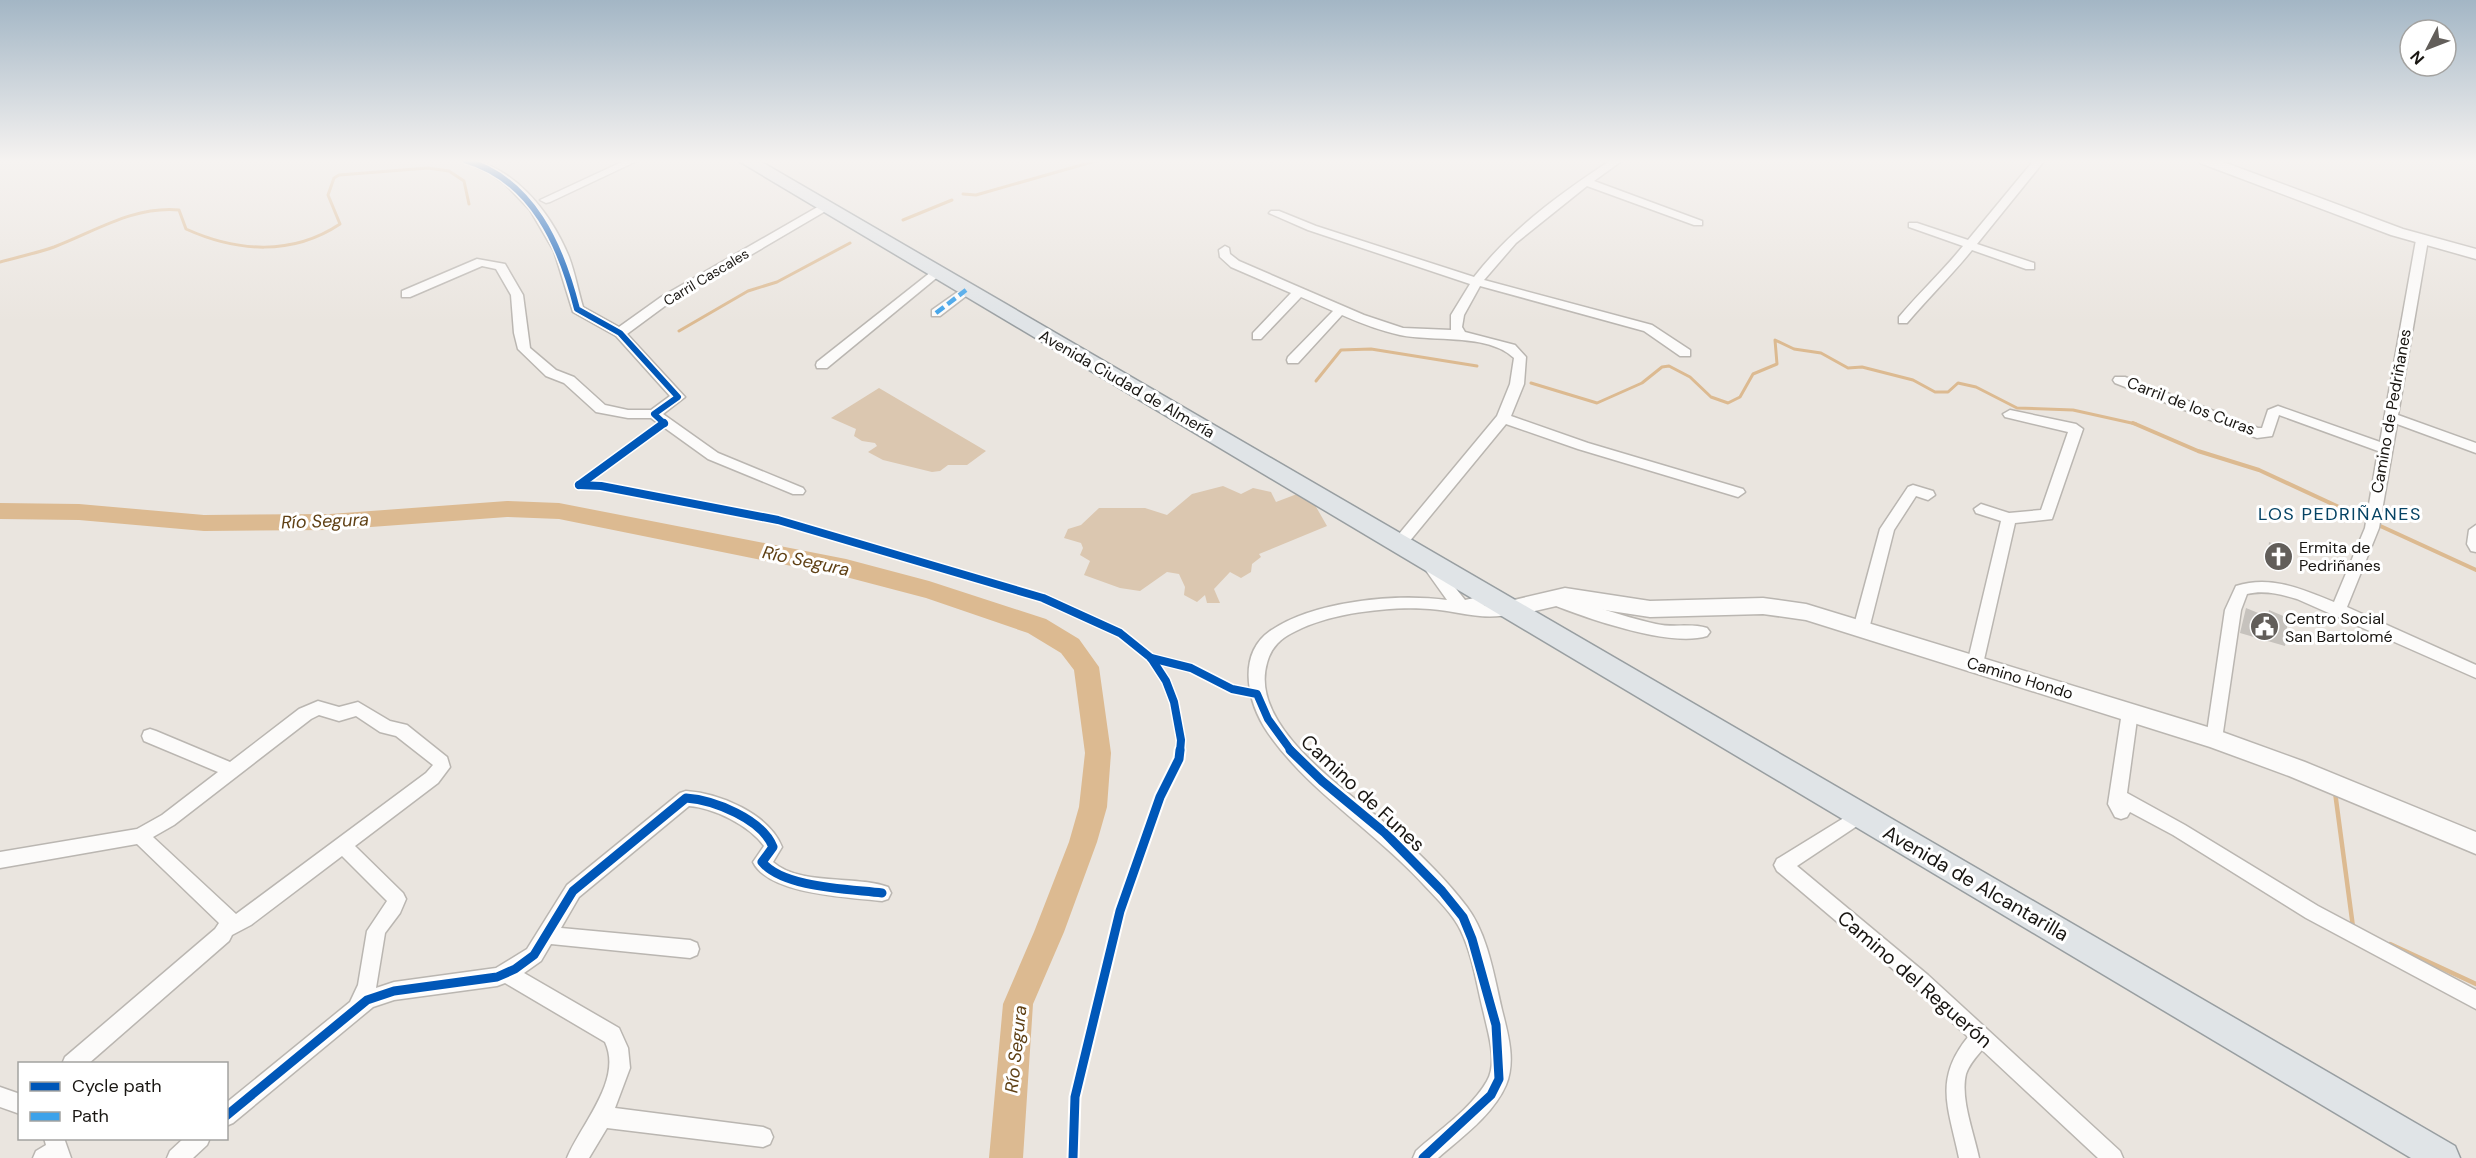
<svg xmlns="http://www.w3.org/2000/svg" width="2476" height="1158" font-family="'DM Sans',sans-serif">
<rect width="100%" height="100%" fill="#eae5df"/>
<g fill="#dbc7b0">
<path d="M879,388L986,451L967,465H948L940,471L932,472L883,460L868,452L877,446L875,443L862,441L854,436L856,429L831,418Z"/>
<path d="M1223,486L1241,494L1253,488L1271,492L1276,502L1297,494L1315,505L1327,526L1259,554L1261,557L1252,564L1251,572L1241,578L1230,572L1214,589L1220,603H1207L1205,595L1197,602L1184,595L1185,587L1179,574L1167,572L1140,591L1120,588L1084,575L1090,561L1080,555L1083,548L1081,543L1064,538L1068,529L1081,525L1099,508H1145L1167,515L1192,494Z"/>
</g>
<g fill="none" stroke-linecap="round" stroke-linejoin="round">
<g stroke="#dcba91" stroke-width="3">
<path d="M302,160H324"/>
<path d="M963,194L976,195L1099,160"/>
<path d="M903,220L952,200"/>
<path d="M0,262C18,257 37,253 54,247C96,231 133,206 179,210L186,229C237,252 292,256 340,224L328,195L334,178L339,175L428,168L449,171L464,181L469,204"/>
<path d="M679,331L748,291L777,282L850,243"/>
<path d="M1316,381L1341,350L1371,349L1477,366"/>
<path d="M1531,383L1597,403L1642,383L1662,367L1669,366L1690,377L1711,397L1728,403L1740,397L1753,374L1777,364L1775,340L1794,349L1821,353L1848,368L1862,367L1913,380L1935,392H1948L1958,383L1976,387L2017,408L2073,410L2136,424"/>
</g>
<g stroke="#dcba91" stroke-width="4">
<path d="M2133,423L2198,451L2259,470L2369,521"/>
<path d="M2376,524L2476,570"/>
</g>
<g stroke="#dcba91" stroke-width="4.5">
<path d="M2335,792L2353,927"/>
<path d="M2390,944L2476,984"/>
</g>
<path fill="#dcba91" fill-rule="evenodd" d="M507,501L559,503L846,559L929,581L1046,619L1079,639L1099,667L1111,753L1107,807L1097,842L1064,932L1033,1004L1023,1158H989L1003,1004L1034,932L1069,842L1079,807L1085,753L1074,670L1061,653L1028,633L926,598L846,577L559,519L507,517L330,530L204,531L79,520L0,519V503L79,504L204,515L330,514Z"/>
</g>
<g fill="#c6c2bd">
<path d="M2269,542L2291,551L2286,568L2267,560Z"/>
<path d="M2246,608L2268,617L2269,610L2288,618L2285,646L2240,633Z"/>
</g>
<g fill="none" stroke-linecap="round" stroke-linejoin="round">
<defs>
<g id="street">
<path d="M460,160C511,160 551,213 569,257C575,273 578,290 583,307L619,327L661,297L821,205H829V209L669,303L627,334L685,397L663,414L718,453L803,488L805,491L803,494H793L708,459L651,418H628L596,412L564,383L546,376L518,349L514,333L511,295L496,269L482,266L410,297H402V291L477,259L505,264L523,295L530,348L556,370L574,377L605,405L628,410H651L670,396L616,336L573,312L554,251L530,210L505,184L491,174Z"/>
<path d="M626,160H639L550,202L546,203L540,200Z"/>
<path d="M1611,160H1623L1594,181L1702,221V225H1694L1587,186L1516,243L1484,280L1652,325L1690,350V356H1680L1644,331L1480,286L1464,315L1462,327L1465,332L1515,345L1526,357L1524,384L1511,416L1588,443L1743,489L1745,492L1738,497L1578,449L1506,424L1404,548H1394L1392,544L1394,540L1497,416L1510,384L1514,358C1488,333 1432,342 1400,335C1381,331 1360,323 1342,315L1298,363H1288L1287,360L1288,357L1333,311L1301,297L1261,339H1253V333L1291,293L1231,267L1220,257L1219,250L1225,246L1229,248L1230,254L1239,261L1364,315L1403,328L1451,330V315L1470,284L1308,230L1269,213L1271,211H1279L1316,226L1474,277C1512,228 1560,194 1611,160Z"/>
<path d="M2034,160H2045L1977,244L2034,263V269H2026L1972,250C1951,276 1929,297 1907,323H1899V317C1920,292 1942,272 1963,246L1909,227V223H1917L1968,240Z"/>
<path d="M2422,237L2428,240L2398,415L2476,443V453L2397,424L2379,528L2347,607L2476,665V678L2297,599C2280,594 2264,590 2247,594L2241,610L2222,739L2220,744L2214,746L2208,744L2206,739L2225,610L2236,586C2271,575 2301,589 2334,602L2365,528L2378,451L2279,415L2272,436L2257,438L2115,383L2113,380L2115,377H2125L2258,428H2262L2268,410L2278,406L2380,442L2416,240Z"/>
<path d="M936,268L940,269V275L827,368H817L816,365L817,362Z"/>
<path d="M966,286L970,287V293L940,316H932V310Z"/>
<path d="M2010,410L2076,424L2083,429L2052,519L2015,523L1983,664L1981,668H1969L1967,664L2001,521L1976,513L1974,509L1981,504L2009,513L2041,510L2068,432L2005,417L2003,414Z"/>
<path d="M1913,485L1933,491L1935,495L1928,500L1916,496L1894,530L1869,629L1866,633H1856L1853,629L1880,529L1908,487Z"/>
<path d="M2476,525V552L2471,551L2467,544L2469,530Z"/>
<path d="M1429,560L1434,561L1465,600L1474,598L1477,589H1487C1490,595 1490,603 1484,606L1509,603L1514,605L1517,609L1514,613C1485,622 1459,611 1430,609C1391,606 1331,613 1296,631C1281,638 1271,647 1267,663C1248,728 1350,792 1391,828C1418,852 1445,878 1467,907C1488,935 1494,976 1502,1010C1508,1034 1516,1061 1506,1085C1493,1115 1462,1137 1438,1158H1413L1416,1151C1439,1130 1471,1109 1487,1081C1498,1062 1488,1033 1484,1014C1477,987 1473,956 1461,931C1453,914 1437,899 1424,885C1376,832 1309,792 1268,733C1248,704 1236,655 1270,631C1313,601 1396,593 1447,600L1422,565Z"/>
<path d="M1551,592C1586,603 1620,616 1656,624C1672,628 1692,623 1707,628L1710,632L1707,636C1669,648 1583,617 1546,602L1543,598L1546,594Z"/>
<path d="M318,701L339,707L358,702L390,721L407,725L447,757L450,767L438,783L355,846L403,893L406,899L400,913L385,933L376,988L394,982L496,968L527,949L567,885L680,793L686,791C720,793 769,814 782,847L773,862C800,886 855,875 888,887L891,893L888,899L882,901C849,897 769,895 753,862L764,846C749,825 714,808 689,806L579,897L561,928L690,940L697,943L699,949L697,955L690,958L551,944L541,961L524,973L619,1028L628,1048L630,1068L615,1108L763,1127L770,1130L773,1137L770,1144L763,1147L607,1128L589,1158H567C581,1124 623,1080 605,1042L505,983L497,986L394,1000L373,1007L233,1123L226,1126V1103L350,1002L358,985L367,931L387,901L342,856L251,925L232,935L229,941L88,1064H62L65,1057L215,929L219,923L137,844L0,868V852L137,829L162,815L218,772L144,741L142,736L144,731L150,729L156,731L230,762L299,709ZM319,715L339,721L356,716L380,732L396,736L433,765L426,773L236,914L153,837L174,825L311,719Z"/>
<path d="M2130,705L2136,707L2138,712L2127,793L2185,825L2318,906L2476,990V1009L2306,918L2173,835L2130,812L2127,817L2121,819L2115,817L2108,804L2122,712L2124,707Z"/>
<path d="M1860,808L1866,810L1869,815L1866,820L1797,866L1928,975L2120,1151L2123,1158H2098L1982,1050C1976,1057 1969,1065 1966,1074C1960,1099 1974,1133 1979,1158H1959C1949,1109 1933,1080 1968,1037L1914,987L1777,871L1774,865L1777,859Z"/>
<path d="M0,1087L20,1094V1114L0,1107Z"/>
<path d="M44,1138H64L71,1158H33L36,1151L46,1145Z"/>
<path d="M184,1138H210L207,1145L193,1158H167L170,1151Z"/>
</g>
<g id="secondary">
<path d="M2198,160H2218L2403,229L2476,249V259L2391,235L2200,163Z"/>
<path d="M1565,588L1650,601L1763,598L1806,604L2214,729L2305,762L2476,832V854L2289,776L2210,747L1806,620L1763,614L1650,617L1565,604L1509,617L1501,615L1498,609L1501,603Z"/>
</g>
<path id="primary" d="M737,160H758L2455,1146L2460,1158H2411Z"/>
</defs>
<use href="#street" stroke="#bab6b1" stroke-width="3"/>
<use href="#secondary" stroke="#bab6b1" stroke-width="3"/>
<use href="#primary" stroke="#989ea1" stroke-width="3"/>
<use href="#street" fill="#fcfbfa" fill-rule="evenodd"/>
<use href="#secondary" fill="#fcfbfa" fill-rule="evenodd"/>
<use href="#primary" fill="#e0e4e7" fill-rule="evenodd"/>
<path stroke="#3da2ea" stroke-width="4.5" stroke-dasharray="10 4.5" stroke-linecap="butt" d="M936,313L966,290"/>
<defs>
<path id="cycleway-far2" d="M465,160C533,180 561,246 577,309L620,333L678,397L654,414L665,424"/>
<g id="cycleway-far1">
<path d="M579,485L664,423"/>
<path d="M579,485L601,486L778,520L1043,598L1120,633L1151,658L1166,681L1174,702L1181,740L1180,752"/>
<path d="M1151,658L1191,668L1232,689L1257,694L1268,719L1292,752"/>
</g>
<g id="cycleway">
<path d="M1290,750L1322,781L1385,833L1442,891L1463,917L1472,939L1496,1025L1499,1079L1491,1095L1423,1158"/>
<path d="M226,1116L367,1000L394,991L497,977L515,969L534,955L573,891L686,798C714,800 762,819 773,847L762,862C783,888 850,889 882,893"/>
<path d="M1073,1158L1075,1097L1120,911L1160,797L1179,759L1180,750"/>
</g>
</defs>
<use href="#cycleway-far2" stroke="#fff" stroke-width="9"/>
<use href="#cycleway-far1" stroke="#fff" stroke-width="11"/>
<use href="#cycleway" stroke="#fff" stroke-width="13"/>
<use href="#cycleway-far2" stroke="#0057b8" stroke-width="6"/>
<use href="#cycleway-far1" stroke="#0057b8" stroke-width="8"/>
<use href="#cycleway" stroke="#0057b8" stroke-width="9"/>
</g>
<linearGradient id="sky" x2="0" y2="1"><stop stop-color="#a3b6c5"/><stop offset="0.5" stop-color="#f6f3f1"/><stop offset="1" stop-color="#f6f3f1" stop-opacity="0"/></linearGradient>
<rect width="2476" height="322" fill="url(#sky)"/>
<defs>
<symbol id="church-disc" viewBox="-11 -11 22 22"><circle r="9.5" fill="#625e5a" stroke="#fff"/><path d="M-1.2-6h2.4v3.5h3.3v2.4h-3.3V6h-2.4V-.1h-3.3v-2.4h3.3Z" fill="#fff"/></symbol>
<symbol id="civic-disc" viewBox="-11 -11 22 22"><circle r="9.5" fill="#625e5a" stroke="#fff"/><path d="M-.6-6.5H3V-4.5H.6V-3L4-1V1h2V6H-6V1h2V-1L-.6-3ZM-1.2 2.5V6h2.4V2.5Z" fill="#fff"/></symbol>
</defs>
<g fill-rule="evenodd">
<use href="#church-disc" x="2262" y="540" width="33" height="33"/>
<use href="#civic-disc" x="2248" y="610" width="33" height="33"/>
</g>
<g text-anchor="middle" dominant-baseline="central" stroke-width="6" stroke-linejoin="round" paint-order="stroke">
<g font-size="14" fill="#191612" stroke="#fff">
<text transform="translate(706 277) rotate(-31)">Carril Cascales</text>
</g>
<g font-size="16" fill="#191612" stroke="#fff">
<text transform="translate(1127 384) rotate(30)">Avenida Ciudad de Almería</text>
<text transform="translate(2191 406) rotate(21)">Carril de los Curas</text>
<text transform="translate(2391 411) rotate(-80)">Camino de Pedriñanes</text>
<text transform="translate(2020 678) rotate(17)">Camino Hondo</text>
</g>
<g font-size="16" fill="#191612" stroke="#fff" text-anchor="start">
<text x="2299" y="547">Ermita de<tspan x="2299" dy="18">Pedriñanes</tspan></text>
<text x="2285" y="618">Centro Social<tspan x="2285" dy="18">San Bartolomé</tspan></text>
</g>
<g font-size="18" letter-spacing="1.5" fill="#054364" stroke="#fff">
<text x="2340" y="514">LOS PEDRIÑANES</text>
</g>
<g font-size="18" font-style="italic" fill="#5f4014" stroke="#fff">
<text transform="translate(325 521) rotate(-2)">Río Segura</text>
<text transform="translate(806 561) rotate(12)">Río Segura</text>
<text transform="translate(1016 1049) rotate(-84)">Río Segura</text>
</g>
<g font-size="20" fill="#191612" stroke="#fff">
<text transform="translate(1363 793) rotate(43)">Camino de Funes</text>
<text transform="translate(1976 883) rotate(30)">Avenida de Alcantarilla</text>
<text transform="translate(1915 979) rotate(41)">Camino del Reguerón</text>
</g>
</g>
<rect x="18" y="1062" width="210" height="78" fill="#ffffff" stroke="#a3a2a0" stroke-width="1.5"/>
<rect x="30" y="1082" width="30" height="9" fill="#0057b8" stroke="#a3a2a0" stroke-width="1.5"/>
<text x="72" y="1092" font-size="18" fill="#191612">Cycle path</text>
<rect x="30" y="1112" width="30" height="9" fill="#3da2ea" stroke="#a3a2a0" stroke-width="1.5"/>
<text x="72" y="1122" font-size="18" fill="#191612">Path</text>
<g transform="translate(2428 48) rotate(228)"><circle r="28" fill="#ffffff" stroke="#a3a2a0" stroke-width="1.5"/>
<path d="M0-4.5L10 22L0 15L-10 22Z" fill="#625e5a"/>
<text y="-9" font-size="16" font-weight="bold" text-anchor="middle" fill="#191612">N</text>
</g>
</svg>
